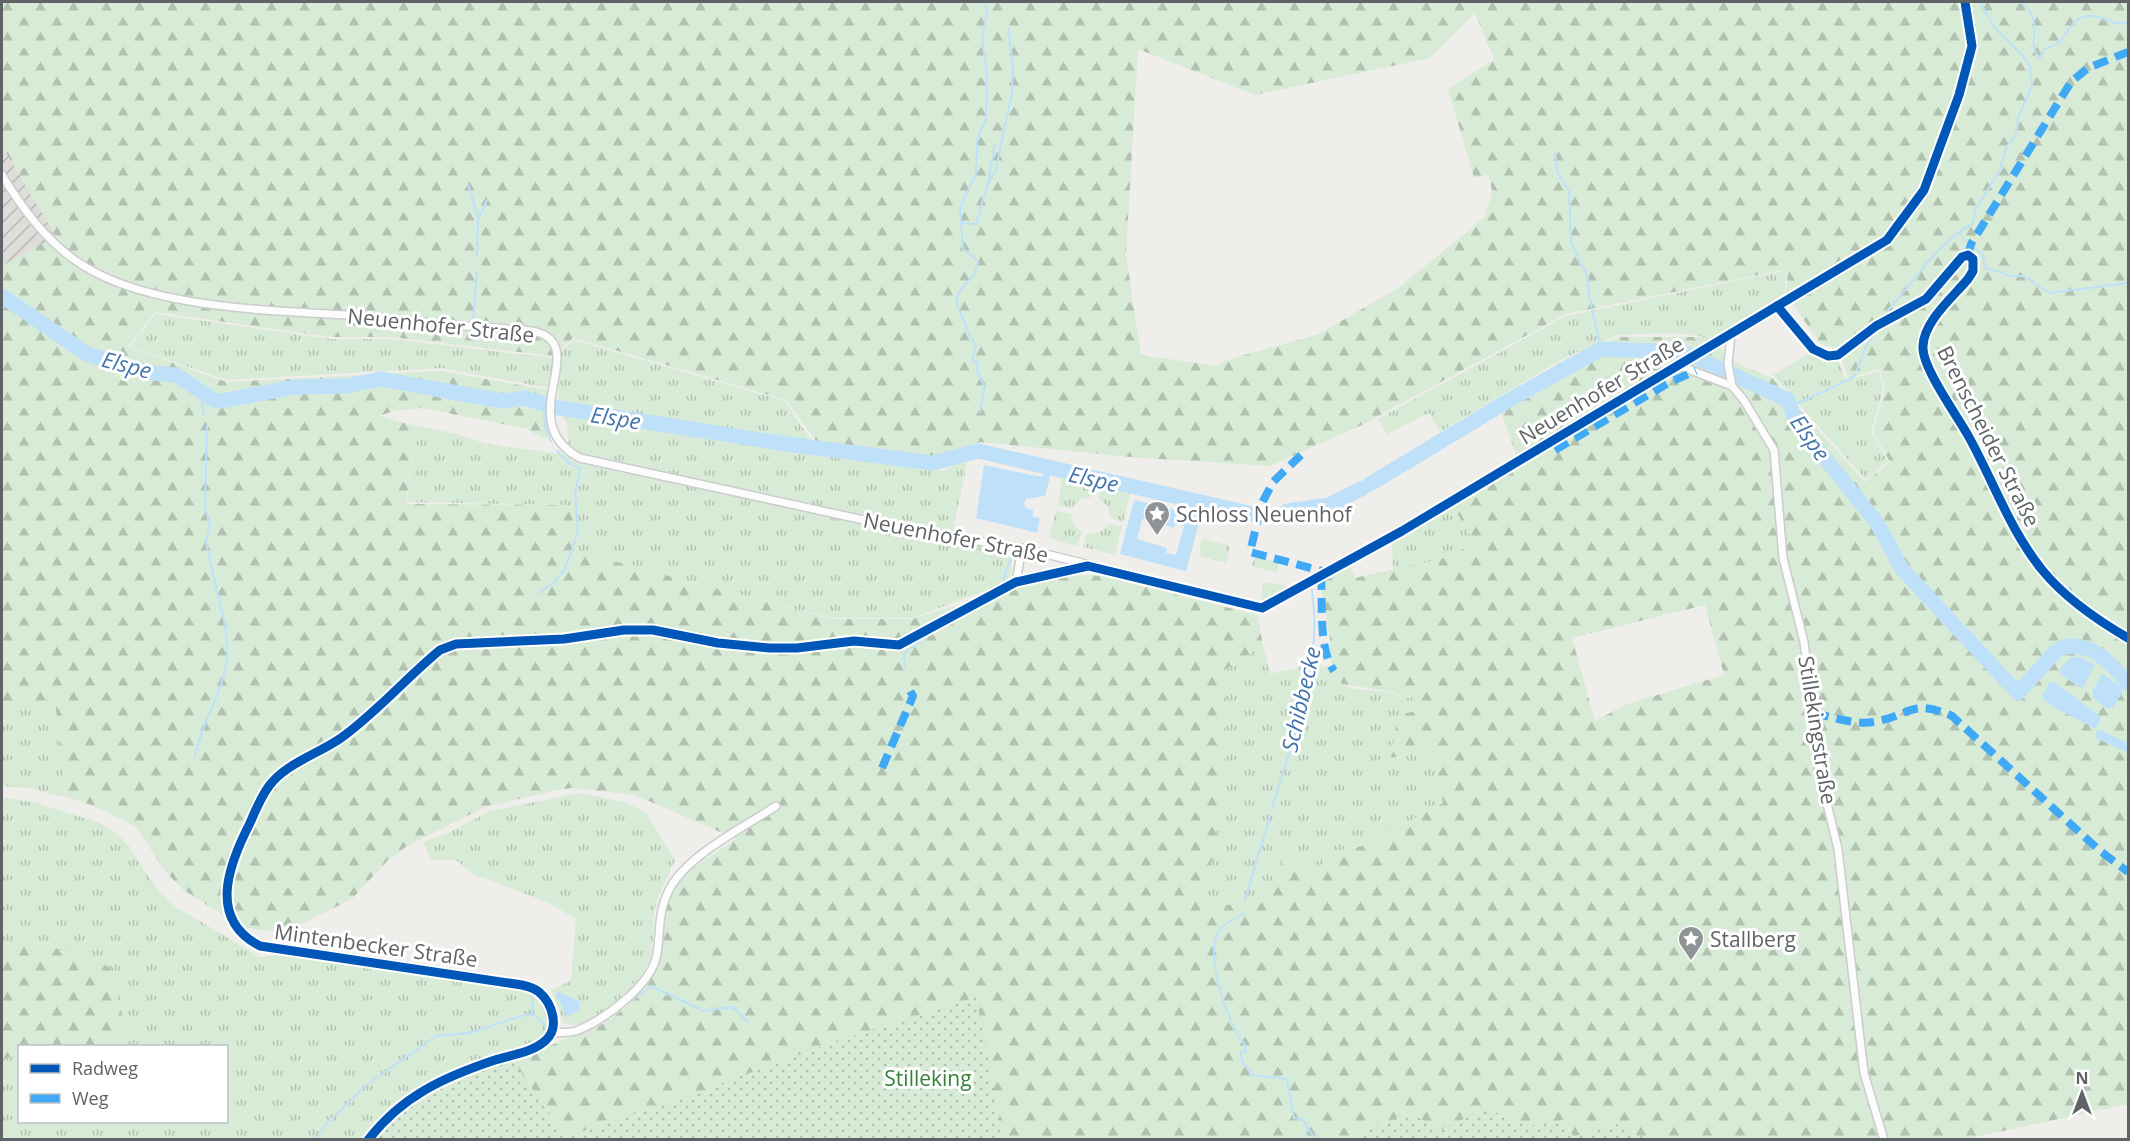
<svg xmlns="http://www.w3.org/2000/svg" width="2130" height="1141" font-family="'Open Sans',sans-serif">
<defs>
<pattern id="industrial-furrows" width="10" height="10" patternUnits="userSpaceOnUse" patternTransform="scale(1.5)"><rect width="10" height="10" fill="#dfddda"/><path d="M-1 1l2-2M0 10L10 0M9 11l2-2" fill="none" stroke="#b8b7b5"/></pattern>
<pattern id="grass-tufts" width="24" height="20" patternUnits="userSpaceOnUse" patternTransform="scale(1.5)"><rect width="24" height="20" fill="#d8ebd6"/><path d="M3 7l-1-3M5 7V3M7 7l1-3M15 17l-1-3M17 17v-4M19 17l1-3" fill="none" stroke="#b2c2b1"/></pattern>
<pattern id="forest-firs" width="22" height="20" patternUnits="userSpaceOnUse" patternTransform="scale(1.5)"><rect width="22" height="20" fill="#d8ebd6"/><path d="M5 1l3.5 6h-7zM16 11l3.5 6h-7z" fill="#b2c2b1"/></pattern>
<pattern id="park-dots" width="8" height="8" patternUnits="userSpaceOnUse" patternTransform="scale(1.5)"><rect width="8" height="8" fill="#d8ebd6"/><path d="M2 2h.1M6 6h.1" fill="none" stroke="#b2c2b1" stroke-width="1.8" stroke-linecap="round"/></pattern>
</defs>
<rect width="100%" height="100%" fill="#efeeea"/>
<path fill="url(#industrial-furrows)" d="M2,146L57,237L2,266Z"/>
<g fill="url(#grass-tufts)">
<path d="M1787,270L1784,296L1713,338L1675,333L1618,335L1564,358L1440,432L1429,413L1387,434L1378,419L1566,316Z"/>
<path d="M155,314L331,339H391L553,358L574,340L785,401L820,454L942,471L968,458L951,541L1004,551L1012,559V568L1008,582L913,618H831L579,553L570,505L407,502L415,426L453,433L487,444L569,455L567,423L558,409L559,390L441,368L227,380L130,347Z"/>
<path d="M1808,354L1820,359H1838L1846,381L1879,371L1883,390L1871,432L1888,461L1866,480L1773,375Z"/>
<path d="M1062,475L1095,483L1092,497L1082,498L1072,509L1058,505Z"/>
<path d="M1101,484L1131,491L1123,522L1111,518L1108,507L1099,499Z"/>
<path d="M1452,505L1475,543L1450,557L1393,570L1392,541Z"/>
<path d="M1056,511L1071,514L1073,524L1082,532L1077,546L1049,538Z"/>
<path d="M1109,524L1122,526L1115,555L1083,547L1087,534L1102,531Z"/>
<path d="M1204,539L1230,546L1226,563L1200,556L1201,541Z"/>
<path d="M1255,556L1279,563L1276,572L1252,566Z"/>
<path d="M1263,582L1285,585L1283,591L1261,601Z"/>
<path d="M1263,645L1270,674L1321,662V667L1329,668C1333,672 1337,679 1341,683C1358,696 1385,685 1402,698L1414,697L1595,721L1363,846L1328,852L1318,872L1265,903L1204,906L1211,863L1213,678Z"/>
<path d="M55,698L65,797L28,788L2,786V705Z"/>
<path d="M580,793L627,803L646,813L675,860C670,873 663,885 658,898C649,919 658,946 647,966C637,986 587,1034 564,1023L551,990L571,981L576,919L547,902L473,874L456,860H431L423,842L448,833L490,811Z"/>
<path d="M2,797L37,803L100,823L115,832L129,846L157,889L176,907L260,957L279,955L388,968L521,990C540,998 558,1017 545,1037C470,1069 418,1072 364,1139H2V1060L19,1054L20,1122H226V1046H111L124,1022L21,936L2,944Z"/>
</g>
<g fill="url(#forest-firs)" fill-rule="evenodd">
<path d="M2,2H2128V1104L1961,1140L372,1139C421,1078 500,1068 568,1038C583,1032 600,1027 613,1017C626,1007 644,992 652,978C667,949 655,914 674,886C688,866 717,854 736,839L635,795L572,788L556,790L485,807L407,846L388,860L352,899L283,933L242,927L182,889L165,871L136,827L95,806L65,797L55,699L2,705V266L56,237L2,146ZM1475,13L1494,59L1448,89L1474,178L1489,175L1492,191L1485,217L1398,288L1319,334L1224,361L1217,366L1141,355L1126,255L1138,49L1255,95L1430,58ZM1788,269L1786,295L1821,344L1838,349L1848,378L1880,369L1885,390L1873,432L1890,462L1865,482L1772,378L1736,363L1709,337H1619L1566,359L1497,401L1520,465L1452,505L1475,543L1449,557L1355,578L1350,564L1320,581L1330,639L1329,656L1334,668H1329L1342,684L1394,692L1402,698L1414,697L1416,711L1398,715L1391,758L1429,749L1443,803L1363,846L1328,852L1318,872L1284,857L1265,903L1204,906L1224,789L1226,685L1214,677L1263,645L1257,615L1103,576L1070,575L1037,581L912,619H831L579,552L570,505L406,504L415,426L379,416L394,411L422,408L528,429L543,439L554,436L546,409L548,390L441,371L227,382L128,347L155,312L330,337H391L553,356L573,338L786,400L822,449L935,466L980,442L1130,457L1269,466L1358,427L1566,314ZM1705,605L1724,675L1627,704L1595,721L1572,638Z"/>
<path d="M21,936L110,967L124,1022L111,1046H20L19,1054L2,1060V944Z"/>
</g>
<g fill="url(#park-dots)">
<path d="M976,997L1004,1139L373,1140C411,1095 458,1075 513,1060L565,1137L682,1098L836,1041Z"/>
<path d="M1485,1108L1529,1126L1562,1120L1574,1137L1614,1123L1638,1136L1665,1139H1355L1366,1130L1410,1113L1441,1130Z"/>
</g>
<g fill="#bfe0f9" fill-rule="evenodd">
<path d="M984,465L1036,476H1042L1047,472L1050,477L1045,496L1026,499L1024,504L1026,508L1033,510V517L1040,518L1037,533L976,518Z"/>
<path d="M1134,500L1201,516L1186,571L1120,554ZM1142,519L1174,528L1175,524L1184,526L1176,555L1166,553L1167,548L1137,539Z"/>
<path d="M2072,657H2080L2095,665L2082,689L2060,674L2061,667Z"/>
<path d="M2102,673L2122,688V694L2112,708L2108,709L2093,698V690Z"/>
<path d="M2055,682L2101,717L2096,729L2053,707L2042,697L2049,683Z"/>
<path d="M557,991L579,1001L580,1010L567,1016L556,996Z"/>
</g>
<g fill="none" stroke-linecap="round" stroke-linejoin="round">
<g stroke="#bfe0f9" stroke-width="2">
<path d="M2020,2C2049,24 2023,44 2040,58"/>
<path d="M2040,58L2044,49C2048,47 2054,46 2057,44C2068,35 2071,18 2088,16C2103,14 2113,28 2128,22"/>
<path d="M1555,152L1557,171L1569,192L1571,243L1588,278L1589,295L1601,349"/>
<path d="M988,182L995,143"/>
<path d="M468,184L478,218"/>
<path d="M962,223L976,224L987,186L996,169L1012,92L1013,67L1008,29"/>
<path d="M1959,231L1965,241"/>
<path d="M1974,247L1983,255L1985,268L2005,273L2009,276H2024L2049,293L2128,283"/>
<path d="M477,257L478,219L487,200"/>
<path d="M1888,315V310C1915,281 1937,243 1972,224L1976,209L2000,170L2006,148L2017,132L2018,118L2032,86L2030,66L2022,55L1996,29L1985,12L1981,2"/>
<path d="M473,323L477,271"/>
<path d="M473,335L474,342"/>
<path d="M199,388L204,415"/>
<path d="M543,403L545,427L551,441"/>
<path d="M1790,407L1854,377L1866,346L1876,333"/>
<path d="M980,412L985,388L977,370L978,362L975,363L972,359L976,346C966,333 964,317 956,303C959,282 977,281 978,261L963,249L960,208L976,173L977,140L986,119L987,74L982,39L987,13L985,2"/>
<path d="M964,449L965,455"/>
<path d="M1003,581L1012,554"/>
<path d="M538,593L554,582L564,570L573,547L578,531L575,494L580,468L569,463L557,451"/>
<path d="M905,669L904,653L929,635L1000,595"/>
<path d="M195,757C201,722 225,691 227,655C229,622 211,575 206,541L210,527L205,506L207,425"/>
<path d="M1272,808C1294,734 1323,667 1312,590"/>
<path d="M1245,900L1270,816"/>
<path d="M1244,913C1236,919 1223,923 1218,932C1205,957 1228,1027 1246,1046V1051L1240,1052L1243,1063L1253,1075L1287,1079L1294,1118L1302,1119L1316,1140"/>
<path d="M532,1014L533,996"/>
<path d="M601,1022L651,986L704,1011L733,1007L748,1022"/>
<path d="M316,1140L325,1125L368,1084L436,1036L469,1033L528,1014L534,1015L548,1028"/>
<path d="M1306,1140L1307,1127"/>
</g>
<path stroke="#bfe0f9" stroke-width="9" d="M2100,735L2128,748"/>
<g stroke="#bfe0f9" stroke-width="15">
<path d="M2,296L87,354L151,373L176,375L214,400L222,401L295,387L346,386L381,379L502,401L525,398L559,408L786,444L933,463L978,451L1253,514"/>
<path d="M1370,484L1506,402L1601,349L1683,352L1788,400L1796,422L1877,523L1902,569L2018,693L2057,650C2087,636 2110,662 2128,683"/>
<path d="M1287,511L1329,505L1363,488"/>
</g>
<defs>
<g id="street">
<path d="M2,175C20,205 42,236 72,258C142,311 278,310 364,316C408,320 452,326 496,328C511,330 533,328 546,336C581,357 516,424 580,458L905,529L1022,548L1262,608L1402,531L1887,240L1924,190L1959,95L1972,46L1965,2"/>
<path d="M1777,306L1813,349L1828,356L1838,355L1876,326L1926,299L1962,257L1968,255L1973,259V271L1968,279C1953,297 1924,321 1923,346C1921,367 1959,418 1970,439C1994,483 2011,532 2043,571C2066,599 2097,620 2128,638"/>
<path d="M1731,335L1728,364L1732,386"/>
<path d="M1680,366L1732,386L1743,399L1774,450L1783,558L1804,642L1819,771L1838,849L1864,1073L1884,1140"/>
<path d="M1016,582L1022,548"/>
<path d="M553,1033C560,1032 569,1033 576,1031C604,1020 652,985 657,954C661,927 657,909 673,883C694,852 744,827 776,806"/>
<path d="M368,1140C399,1101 439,1079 485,1063C505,1057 534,1053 548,1038C562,1023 547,997 532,988L379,962L260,946L242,935L230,915L227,891L232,858L269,786L288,770L339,739L364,720L440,650L456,644L564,639L624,630H653L718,643L769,648H797L854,641L899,645L1016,582L1086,567"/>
</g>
</defs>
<use href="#street" stroke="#cbcccc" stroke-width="10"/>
<use href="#street" stroke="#fdfcfc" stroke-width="7"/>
<g stroke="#3fa9f5" stroke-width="8" stroke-dasharray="15 8" stroke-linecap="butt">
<path d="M1968,255L1971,244L2071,82L2088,68L2128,52"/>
<path d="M1555,450L1670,382L1696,371"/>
<path d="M1301,455L1273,482L1262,503L1250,552L1326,572"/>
<path d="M1321,575C1323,602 1318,649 1334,671"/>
<path d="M1814,713C1832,717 1855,725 1873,722C1911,716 1911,698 1952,716L2099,850L2128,872"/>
<path d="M882,768L913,696L907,685"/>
</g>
<defs>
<g id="cycleway">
<path d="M1777,306L1813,349L1828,356L1838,355L1876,326L1926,299L1962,257L1968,255L1973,259V271L1968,279C1953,297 1924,321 1923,346C1921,367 1959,418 1970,439C1994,483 2011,532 2043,571C2066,599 2097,620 2128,638"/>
<path d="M368,1140C402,1096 444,1077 495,1060C511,1055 534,1052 546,1040C560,1027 552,1003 539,992C534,988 527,986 522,985L260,946C207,919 229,864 250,823C255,811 261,797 269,786C285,764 318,754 341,738C377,712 406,678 440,650L456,644L564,639L624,630H653L718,643L769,648H797L854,641L899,645L1016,582L1088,566L1262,608L1402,531L1887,240L1924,190L1959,95L1972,46L1965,2"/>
</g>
</defs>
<use href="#cycleway" stroke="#fff" stroke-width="13"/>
<use href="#cycleway" stroke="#0057b8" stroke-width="9"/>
</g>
<defs>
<symbol id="sight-pin" viewBox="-11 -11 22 30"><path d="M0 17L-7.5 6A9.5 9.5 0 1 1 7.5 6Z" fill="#919496" stroke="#fff"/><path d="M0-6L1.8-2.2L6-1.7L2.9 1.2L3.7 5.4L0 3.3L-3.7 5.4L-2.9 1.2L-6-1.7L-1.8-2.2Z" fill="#fff"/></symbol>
</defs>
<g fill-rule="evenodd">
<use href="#sight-pin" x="1142" y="499" width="30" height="40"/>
<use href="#sight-pin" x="1676" y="924" width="30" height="40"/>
</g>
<g text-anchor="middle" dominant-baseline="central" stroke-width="6" stroke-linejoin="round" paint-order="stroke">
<g font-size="21" fill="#5f6368" stroke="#fff">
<text transform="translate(441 325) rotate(6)">Neuenhofer Straße</text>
<text transform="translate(1601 390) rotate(-31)">Neuenhofer Straße</text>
<text transform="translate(1989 436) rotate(63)">Brenscheider Straße</text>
<text transform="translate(956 537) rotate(11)">Neuenhofer Straße</text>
<text transform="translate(1818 730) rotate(81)">Stillekingstraße</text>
<text transform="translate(376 945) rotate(8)">Mintenbecker Straße</text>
</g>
<g font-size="21" fill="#5f6368" stroke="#fff" text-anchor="start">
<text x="1176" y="514">Schloss Neuenhof</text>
<text x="1710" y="939">Stallberg</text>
</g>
<g font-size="21" fill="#348238" stroke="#fff">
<text x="928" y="1078">Stilleking</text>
</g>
<g font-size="22" font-style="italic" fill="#4174aa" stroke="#fff">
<text transform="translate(127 364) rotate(15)">Elspe</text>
<text transform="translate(616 417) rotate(9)">Elspe</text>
<text transform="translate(1811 437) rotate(55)">Elspe</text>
<text transform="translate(1094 478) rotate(13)">Elspe</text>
<text transform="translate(1300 699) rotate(-77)">Schibbecke</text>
</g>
</g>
<rect width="2130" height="1141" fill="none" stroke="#5f6368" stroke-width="6"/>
<rect x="18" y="1045" width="210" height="78" fill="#ffffff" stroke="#bfc1c3" stroke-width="1.5"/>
<rect x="30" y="1064" width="30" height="9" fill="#0057b8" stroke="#bfc1c3" stroke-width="1.5"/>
<text x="72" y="1075" font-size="18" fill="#5f6368">Radweg</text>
<rect x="30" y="1094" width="30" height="9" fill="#3fa9f5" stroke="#bfc1c3" stroke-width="1.5"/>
<text x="72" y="1105" font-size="18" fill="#5f6368">Weg</text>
<g transform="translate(2082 1093)" stroke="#ffffff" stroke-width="4.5" paint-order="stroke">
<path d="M0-4.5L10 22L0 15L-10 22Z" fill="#5f6368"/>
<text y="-9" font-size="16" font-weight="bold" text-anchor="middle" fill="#5f6368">N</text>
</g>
</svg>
